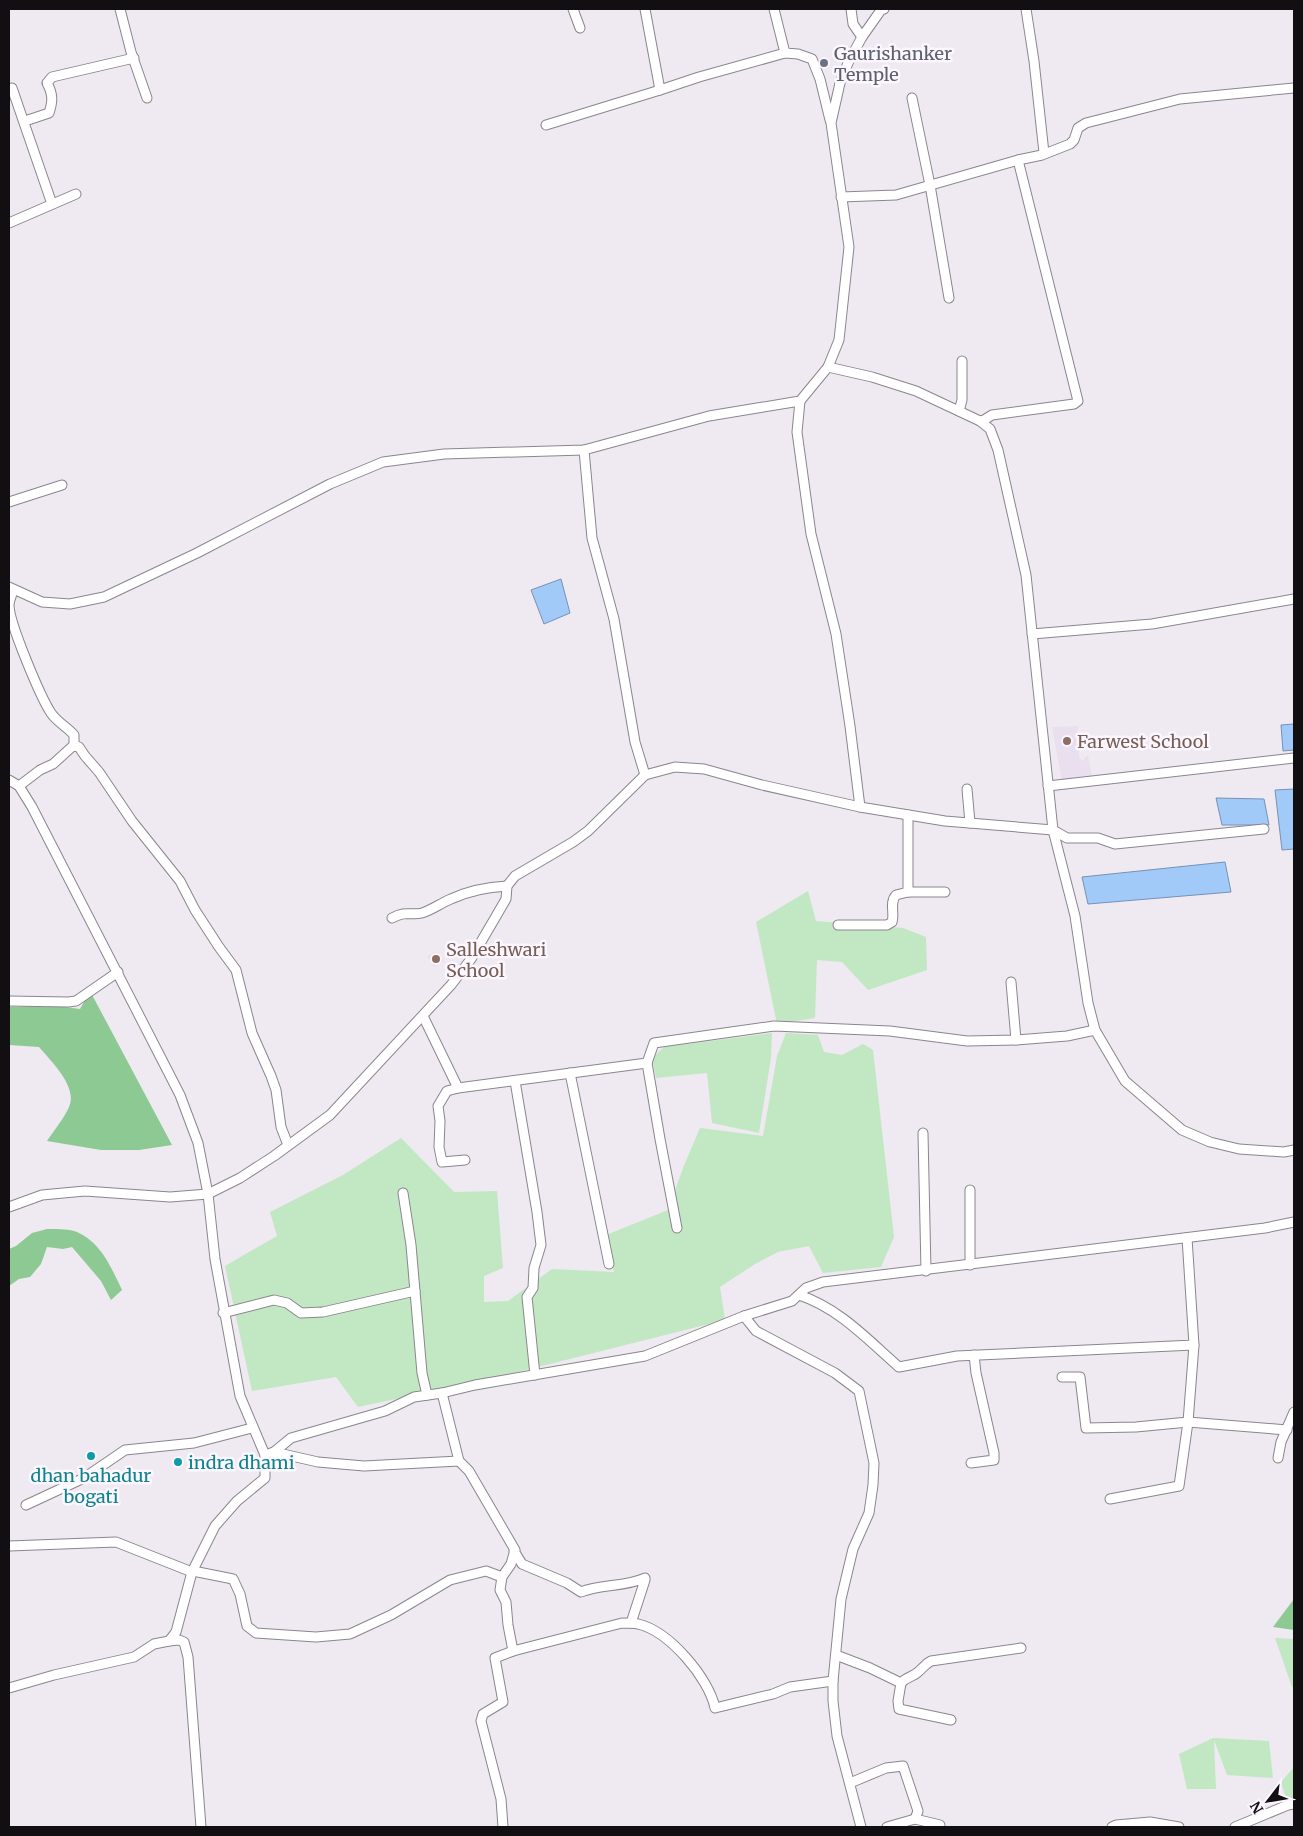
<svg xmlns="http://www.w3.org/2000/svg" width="1303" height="1836" font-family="Merriweather,serif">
<rect width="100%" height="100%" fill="#efe9f1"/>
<g fill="#eadfee">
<path d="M1078,726L1079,757L1082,761L1088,755L1092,778L1062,781L1052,727Z"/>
<path d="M437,951L444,961L434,967L427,956Z"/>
</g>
<g fill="#c1e8c3">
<path d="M808,891L816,921L903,928L926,937L927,970L868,990L842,962L817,960L815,1018L777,1024L756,922Z"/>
<path d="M772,1033L771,1058L759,1133L712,1123L707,1073L656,1078L652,1058L664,1047Z"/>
<path d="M786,1033L818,1035L824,1052L842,1055L863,1044L873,1050L894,1237L881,1267L823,1273L809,1246L778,1252L755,1264L720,1287L725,1320L490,1379L358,1407L336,1377L252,1391L225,1266L277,1236L270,1212L343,1175L401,1138L454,1192L497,1191L503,1268L484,1276V1302L508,1301L552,1269L614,1272L606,1235L668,1210L683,1168L700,1128L763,1136L777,1056Z"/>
<path d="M1275,1638L1294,1639V1687H1292Z"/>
<path d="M1213,1738L1269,1741L1273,1778L1227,1775L1214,1740L1216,1789H1187L1179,1754Z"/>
<path d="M1294,1767V1800L1287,1802L1281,1782Z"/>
</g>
<g fill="#8dca93">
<path d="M90,991L172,1145L139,1150H101L47,1141C53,1132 68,1113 70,1104C76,1085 50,1060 39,1047L9,1045V1007L58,1006L80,1009Z"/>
<path d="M47,1229C55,1229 66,1229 74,1231C100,1240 111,1267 122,1290L111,1300L101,1281L72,1247L63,1249L47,1247L41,1264L30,1277L19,1279L9,1286V1249L16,1246L32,1233Z"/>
<path d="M1294,1599V1630L1273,1627Z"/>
</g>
<g fill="#a1caf9" stroke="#7692b4">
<path d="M561,579L570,613L544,624L531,590Z"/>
<path d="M1294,724V750L1283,751L1281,725Z"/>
<path d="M1294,789V849L1282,850L1275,790Z"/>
<path d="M1216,798L1264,799L1269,825H1222Z"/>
<path d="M1225,862L1231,892L1088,904L1082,877Z"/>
</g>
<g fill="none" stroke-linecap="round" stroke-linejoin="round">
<defs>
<g id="minor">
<path d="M120,9L131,52L147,98"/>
<path d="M573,9L580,28"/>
<path d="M645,9L660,90L699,77L785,53"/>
<path d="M774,9L785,53L798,54L812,59L820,79L830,120"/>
<path d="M851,9L853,24L862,37"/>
<path d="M1026,9L1034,61L1044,153"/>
<path d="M12,88L52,204"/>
<path d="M912,98L930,185L949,298"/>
<path d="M25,121L49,113C53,101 53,94 47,83L52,77L134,58"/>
<path d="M546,125L660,90"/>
<path d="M841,197L896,195L1018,160L1042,155L1070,144L1074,140L1078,128L1086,123L1180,99L1294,88"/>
<path d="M9,223L76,194"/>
<path d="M828,367L872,377L916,391L980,421L990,429L998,450L1026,575L1053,830L1075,916L1088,1003L1095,1030L1125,1081L1182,1130L1210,1142L1239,1149L1284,1152L1294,1150"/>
<path d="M800,401L797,432L811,534L836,634L850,726L860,807"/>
<path d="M959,411L962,400V361"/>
<path d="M980,421L984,420L992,415L1074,404L1078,401L1018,160"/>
<path d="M584,450L592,538L614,619L635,742L645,775"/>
<path d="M9,502L62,485"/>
<path d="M9,587L42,602L70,604L104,597L197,553L330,484L383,462L444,454L584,450L709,416L800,401L828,367L839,340L849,247L831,123L840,83L848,63L862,37L881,10L884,9"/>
<path d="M13,590C12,595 9,601 9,605C9,623 41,698 51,713C57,722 67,727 74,735V745"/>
<path d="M1032,634L1152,624L1294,599"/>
<path d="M9,780L19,786L32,807L180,1095L198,1143L208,1194L215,1259L240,1396L265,1455V1478L237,1501L215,1526L192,1572L176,1632L169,1641L154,1644L134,1657L54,1675L9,1688"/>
<path d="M19,786L40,770L53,764L74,745L79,747L85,756L99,772L132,821L180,881L195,910L219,947L236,970L252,1033L271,1076L276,1090L281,1127L288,1145"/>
<path d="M1048,786L1294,758"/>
<path d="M967,789L970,823"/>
<path d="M908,815V892"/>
<path d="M392,918C407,910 410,916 422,913C432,910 441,903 451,899C468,891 488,887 507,886"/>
<path d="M838,925H887L892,922C895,913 889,903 896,895L908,892H945"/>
<path d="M1011,982L1016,1040"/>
<path d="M9,1001L68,1002L76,1001L118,972"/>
<path d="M423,1016L458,1088L647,1063L654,1043L774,1026L890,1031L967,1041L1016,1040L1067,1036L1095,1030"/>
<path d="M647,1063L660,1139L677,1228"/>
<path d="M570,1073L609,1264"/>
<path d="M515,1081L537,1212L541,1245L534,1268L533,1288L527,1297L535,1375"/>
<path d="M458,1088L447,1091L438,1106L440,1121L439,1147L442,1162L465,1160"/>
<path d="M923,1133L926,1271"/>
<path d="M403,1193L411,1245L422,1373L427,1395"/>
<path d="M9,1207L42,1195L85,1191L170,1197L208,1194L240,1178L274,1156L330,1115L451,985L471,959L495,918L506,899L507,886L515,876L573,842L588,831L645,775L675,767L704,769L762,785L860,807L945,821L1053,830L1067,838H1098L1115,844L1264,829"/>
<path d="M970,1265V1190"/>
<path d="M799,1295C839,1308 868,1340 899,1367L957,1356L1194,1345L1187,1238"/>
<path d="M223,1313L274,1300L287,1303L301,1313L323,1312L415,1291"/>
<path d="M744,1316L756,1331L835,1373L859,1391L874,1463L873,1485L869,1513L853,1549L841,1599L833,1681V1701L837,1736L861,1827"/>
<path d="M1062,1377H1080L1086,1428L1136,1427L1188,1422L1287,1430"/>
<path d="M442,1393L459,1461L469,1471L515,1550L511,1564L502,1577L500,1590L506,1602L508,1625L513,1651L495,1658L503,1702L483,1714L481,1721L501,1799L503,1827"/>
<path d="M274,1452L318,1462L364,1466L459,1461"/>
<path d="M265,1455L274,1452L291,1438L385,1411L414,1397L442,1393L475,1385L645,1356L744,1316L792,1301L806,1288L823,1282L1265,1228L1294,1222"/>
<path d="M1278,1458L1281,1442L1294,1412"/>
<path d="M971,1463L994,1460V1453L976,1373L974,1355"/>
<path d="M1110,1499L1179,1486L1188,1422L1194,1345"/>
<path d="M26,1505L84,1478L125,1450L194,1443L252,1428"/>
<path d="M9,1546L116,1542L192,1572"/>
<path d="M514,1551L522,1564L567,1583L581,1592C601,1584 625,1587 645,1578V1580L631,1623"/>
<path d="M193,1571L233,1579L240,1594L247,1626L256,1633L316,1637L350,1634L391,1615L450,1580L486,1571L502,1577"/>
<path d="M169,1641L179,1640L184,1642L188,1657L201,1827"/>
<path d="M513,1651L622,1623C627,1623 633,1623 638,1624C669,1631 709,1678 715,1708L773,1694L790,1687L833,1681"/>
<path d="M836,1655L870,1668L901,1683C906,1677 913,1677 918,1672C923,1668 925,1664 931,1661L1021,1648"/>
<path d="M901,1683L898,1701L899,1709L951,1720"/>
<path d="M850,1783L886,1768L903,1766L918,1811L915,1819"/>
<path d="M887,1827L915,1819L940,1825"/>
<path d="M1112,1827L1116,1825L1150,1822L1179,1827"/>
<path d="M1235,1827L1288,1805L1294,1804"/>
</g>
</defs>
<use href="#minor" stroke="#8b858d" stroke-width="11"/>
<use href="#minor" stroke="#fff" stroke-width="9"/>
</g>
<circle fill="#6b7280" stroke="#fcf6fe" stroke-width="2" cx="824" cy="63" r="5"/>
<g fill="#8d6e63" stroke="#fcf6fe" stroke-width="2">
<circle cx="1067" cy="741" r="5"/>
<circle cx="436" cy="959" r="5"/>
</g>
<g fill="#0f9aa8" stroke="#fcf6fe" stroke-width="2">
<circle cx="91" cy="1456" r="5"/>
<circle cx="178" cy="1462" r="5"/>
</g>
<g text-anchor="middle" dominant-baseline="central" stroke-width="5" stroke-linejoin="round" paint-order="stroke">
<g font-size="18" fill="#5b616d" stroke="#fcf6fe" text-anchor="start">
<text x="834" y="53">Gaurishanker<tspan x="834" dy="21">Temple</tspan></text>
</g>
<g font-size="18" fill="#785e54" stroke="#fcf6fe" text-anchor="start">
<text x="1077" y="741">Farwest School</text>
<text x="446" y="949">Salleshwari<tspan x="446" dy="21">School</tspan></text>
</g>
<g font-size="18" fill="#0d838f" stroke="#fcf6fe" text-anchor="start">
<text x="188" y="1462">indra dhami</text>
<text x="91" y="1475" text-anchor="middle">dhan bahadur<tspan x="91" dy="21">bogati</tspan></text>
</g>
</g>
<rect width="1303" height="1836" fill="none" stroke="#110f12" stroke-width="20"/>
<g transform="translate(1268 1801) rotate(239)" stroke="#fcf6fe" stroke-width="4" paint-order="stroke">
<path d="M0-4L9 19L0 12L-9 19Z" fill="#110f12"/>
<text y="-8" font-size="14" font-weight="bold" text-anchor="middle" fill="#110f12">N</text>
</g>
</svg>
